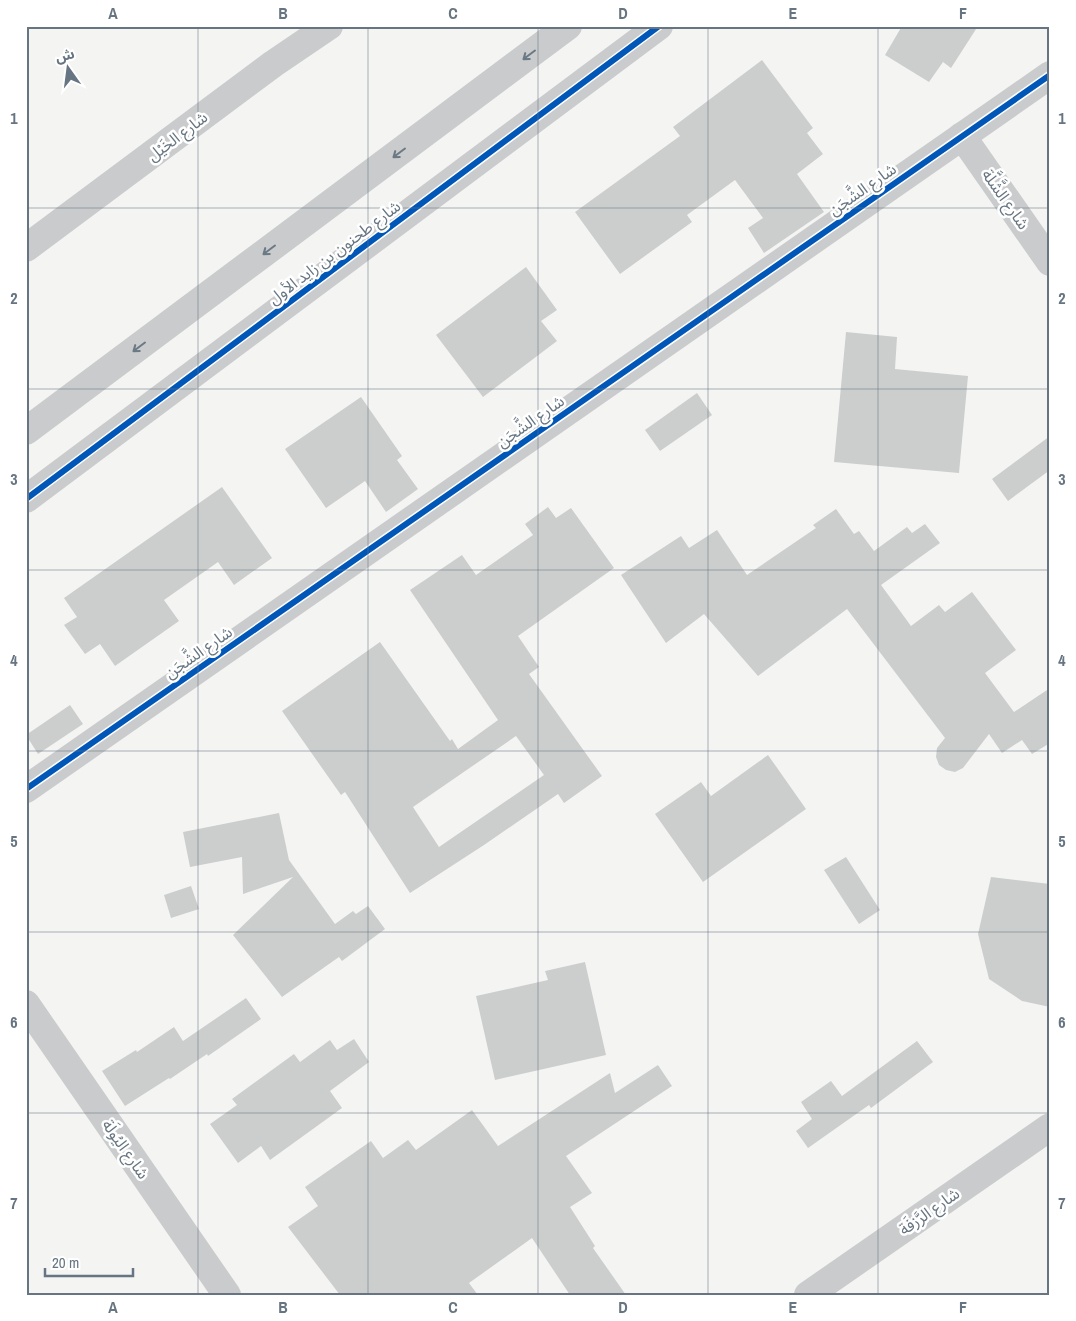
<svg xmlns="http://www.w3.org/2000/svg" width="1076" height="1321" font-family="'Archivo Narrow','Noto Sans Arabic',sans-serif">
<rect width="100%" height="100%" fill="#f4f4f3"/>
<g fill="#cccece" fill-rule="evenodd">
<path d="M902,26H978L951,68L943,62L929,82L885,55Z"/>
<path d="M762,60L813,128L807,133L823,154L797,174L824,212L764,253L748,228L763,218L735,180L687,215L692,222L620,274L575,212L680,136L673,127Z"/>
<path d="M526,267L557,310L541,321L557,341L483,397L436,335Z"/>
<path d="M846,332L897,337L895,369L968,376L959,473L834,462Z"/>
<path d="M697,393L712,415L660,451L645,430Z"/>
<path d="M361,397L402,456L397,460L418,489L386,512L365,481L326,508L285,449Z"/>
<path d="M1050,436V470L1008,501L992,479Z"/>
<path d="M222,487L272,558L234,585L218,562L164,600L179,621L115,666L100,644L85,654L64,625L77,617L64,598Z"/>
<path d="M548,507L556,518L571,508L614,568L518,636L539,667L529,674L602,776L564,803L558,794L484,845L410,893L345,792L341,795L282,711L380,642L450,741L452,739L458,749L498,720L410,590L462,555L476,575L533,535L525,524ZM516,736L544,775L439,847L413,807Z"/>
<path d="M836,509L854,534L859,531L874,551L907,527L912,533L925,524L940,543L881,585L911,626L939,605L945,612L972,592L1016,650L985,673L1014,712L1050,688V743L1032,754L1022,740L1002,753L989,734L963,768L955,772L946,770L939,765L936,757L937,748L945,738L847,609L758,676L704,614L666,643L621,575L681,536L689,548L717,530L747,575L816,528L813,525Z"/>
<path d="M70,705L83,724L38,754L26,735Z"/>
<path d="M768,755L806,809L703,882L655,814L701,782L711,796Z"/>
<path d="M279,813L289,860L335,924L353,911L356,914L368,906L385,929L342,961L339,957L282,997L233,935L293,877L243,894L242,857L190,867L183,832Z"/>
<path d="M846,857L880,910L859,924L824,870Z"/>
<path d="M991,877L1050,884V1007L1022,1001L989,979L978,934Z"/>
<path d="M191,886L199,909L171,918L164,895Z"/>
<path d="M585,962L606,1055L495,1080L476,996L548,980L545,971Z"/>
<path d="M246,998L261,1019L208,1056L207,1054L170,1079L169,1078L125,1106L102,1071L136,1050L137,1052L174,1027L183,1041Z"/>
<path d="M354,1039L369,1062L330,1091L342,1108L270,1160L261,1146L238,1163L210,1124L237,1105L232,1099L294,1054L300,1062L330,1040L337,1050Z"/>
<path d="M917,1041L933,1062L871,1108L869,1105L808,1148L796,1131L812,1119L801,1102L831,1081L842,1096Z"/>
<path d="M658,1065L672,1086L566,1156L592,1193L570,1207L595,1246L593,1248L626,1295H570L532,1238L469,1283L478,1295H340L288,1227L318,1206L305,1187L371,1141L383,1158L408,1140L416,1150L472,1110L498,1146L610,1073L615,1093Z"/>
</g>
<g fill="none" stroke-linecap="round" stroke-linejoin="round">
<g stroke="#cacbcc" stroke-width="28">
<path d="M962,136L1050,262"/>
<path d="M26,248L273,64L329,26"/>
<path d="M26,789L1050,75"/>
<path d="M26,1004L227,1295"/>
<path d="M808,1295L1050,1127"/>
</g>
<g stroke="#cacbcc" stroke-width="28">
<path d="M26,431L568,26"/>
<path d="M26,499L659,26"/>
</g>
<defs>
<g id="cycleway">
<path d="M26,499L659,26"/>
<path d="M26,789L1050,75"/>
</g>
</defs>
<use href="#cycleway" stroke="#fff" stroke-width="9"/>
<use href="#cycleway" stroke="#0057b8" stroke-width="6"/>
</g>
<defs><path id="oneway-shaft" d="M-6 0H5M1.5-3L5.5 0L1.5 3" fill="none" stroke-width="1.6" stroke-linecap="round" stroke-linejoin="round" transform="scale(1.25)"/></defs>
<g stroke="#6b7985">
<use href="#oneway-shaft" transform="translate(529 55) rotate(143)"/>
<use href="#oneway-shaft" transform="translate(399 153) rotate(143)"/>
<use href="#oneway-shaft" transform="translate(269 250) rotate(143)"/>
<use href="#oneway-shaft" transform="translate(139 347) rotate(143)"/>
</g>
<path fill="none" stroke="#667581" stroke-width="1" stroke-opacity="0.55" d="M198,26V1295M368,26V1295M538,26V1295M708,26V1295M878,26V1295M26,208H1050M26,389H1050M26,570H1050M26,751H1050M26,932H1050M26,1113H1050"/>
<g text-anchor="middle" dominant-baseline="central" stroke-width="5" stroke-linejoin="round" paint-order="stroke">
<g font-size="16" fill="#667581" stroke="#fff">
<text transform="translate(177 136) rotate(-37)">شارع الخَيْل</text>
<text transform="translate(862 189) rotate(-35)">شارع الشَّجَن</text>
<text transform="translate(1006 199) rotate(55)">شارع الشَّلَّة</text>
<text transform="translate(334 252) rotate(-37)">شارع طحنون بن زايد الأول</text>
<text transform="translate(530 421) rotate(-35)">شارع الشَّجَن</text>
<text transform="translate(198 652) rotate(-35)">شارع الشَّجَن</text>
<text transform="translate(126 1149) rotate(55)">شارع اليُولَة</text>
<text transform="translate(929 1211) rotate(-35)">شارع الرَّزفَة</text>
</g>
</g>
<rect width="1076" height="1321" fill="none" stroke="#ffffff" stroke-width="55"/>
<g transform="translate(68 68) rotate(346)" stroke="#ffffff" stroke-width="4" paint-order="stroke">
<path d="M0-4L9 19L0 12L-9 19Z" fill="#667581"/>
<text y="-8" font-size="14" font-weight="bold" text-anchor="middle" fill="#667581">ش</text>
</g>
<path d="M45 1268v8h88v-8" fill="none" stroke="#667581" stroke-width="2.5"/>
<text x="52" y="1268" font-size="15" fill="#667581" stroke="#ffffff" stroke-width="4" paint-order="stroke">20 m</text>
<rect x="28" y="28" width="1020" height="1266" fill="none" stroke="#667581" stroke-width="2"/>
<g font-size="16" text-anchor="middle" font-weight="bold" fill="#667581">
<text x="113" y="19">A</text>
<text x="283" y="19">B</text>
<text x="453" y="19">C</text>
<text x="623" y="19">D</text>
<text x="793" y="19">E</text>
<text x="963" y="19">F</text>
<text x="14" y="124">1</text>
<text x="1062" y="124">1</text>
<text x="14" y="304">2</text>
<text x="1062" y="304">2</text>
<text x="14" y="485">3</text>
<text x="1062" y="485">3</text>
<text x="14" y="666">4</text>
<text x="1062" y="666">4</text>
<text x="14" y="847">5</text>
<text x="1062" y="847">5</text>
<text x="14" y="1028">6</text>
<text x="1062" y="1028">6</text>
<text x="14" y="1209">7</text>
<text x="1062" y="1209">7</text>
<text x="113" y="1313">A</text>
<text x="283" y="1313">B</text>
<text x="453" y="1313">C</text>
<text x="623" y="1313">D</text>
<text x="793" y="1313">E</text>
<text x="963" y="1313">F</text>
</g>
</svg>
